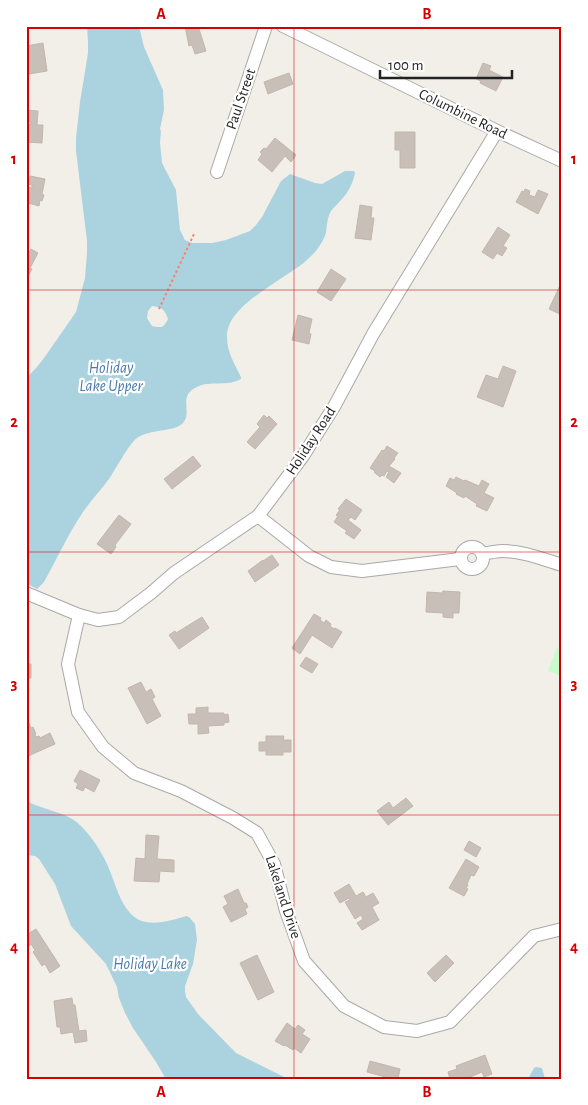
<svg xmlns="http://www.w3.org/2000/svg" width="588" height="1105" font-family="'Alegreya Sans',sans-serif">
<rect width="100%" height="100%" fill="#f2efe9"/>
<path fill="#c8facc" d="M557,648L562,650V676L548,671Z"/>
<g fill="#aad3df" fill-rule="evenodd">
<path d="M87,26H139L144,47L163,90L164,110L160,129L161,131L160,143L162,163L176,190L180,230L185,240L192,243H212L226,240L250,231L256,225L262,217L281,181L290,174L315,183L322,184L345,171H354L355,173C353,183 348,193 341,200C338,204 334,207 331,211C327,218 327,226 326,233C323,242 316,252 309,258C288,279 225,304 227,338C227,352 235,365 241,377V379C228,387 210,380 197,387C177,396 193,411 183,423C175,432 149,429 137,438C128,445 116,469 109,479C101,490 91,500 83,512C68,534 57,559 44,582L37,589L26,583V378L37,367L44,358L76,312L85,278L87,253V241L76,151V138L80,102L88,53V42ZM152,306C162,307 165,310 168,319C164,328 161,328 152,326L147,318L148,311Z"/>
<path d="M26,801C32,804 38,806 44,808C58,813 70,815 81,826C92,837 101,851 107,864C116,883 122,918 146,922C159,925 175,919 187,916L190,918L195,924L197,940L193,964L185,986V991L186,997L198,1014L236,1053L288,1079H166L156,1062L133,1028L125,1013L119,998L117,987L106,964L71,926L55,884L39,859L35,856L26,855Z"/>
<path d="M536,1067L542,1068L545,1079H528L534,1068Z"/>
</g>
<g fill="#c7bfb8" stroke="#c4b6ab">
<path d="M185,26H198L206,51L195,54L192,45L189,46Z"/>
<path d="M43,43L47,71L29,74L26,56V46Z"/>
<path d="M483,63L491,66L489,70L503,77L496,91L480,83L481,81L476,79Z"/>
<path d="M289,73L293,84L268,94L264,82Z"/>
<path d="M26,110L38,111L37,125H43L42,143L26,142L27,124H31V122H26Z"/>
<path d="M395,132H415V168H400V150H395Z"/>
<path d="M275,138L296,155L291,162L285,156L272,172L258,160L262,154L260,152L264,148L266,149Z"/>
<path d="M30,176L45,179L42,194L44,195L42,201L40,200L39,206L28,203V202L26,201V190H27L28,187L32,188V185L28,184Z"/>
<path d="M525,189L530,191L529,195L535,197L538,190L548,194L538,214L516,202L522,191L524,192Z"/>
<path d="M360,205L372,207L371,218H374L371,240L355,238Z"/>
<path d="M498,227L510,235L503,246L507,248L502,256L497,253L493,259L482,252Z"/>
<path d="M31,249L38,253L30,268L32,269L26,280V257Z"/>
<path d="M331,269L346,279L331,301L317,292Z"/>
<path d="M562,281V315L549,309Z"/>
<path d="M298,315L312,319L309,333L311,334L309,344L292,340Z"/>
<path d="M503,366L516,371L503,407L477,397L486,375L498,379Z"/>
<path d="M264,415L267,418L269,416L277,424L255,449L247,442L260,427L257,424Z"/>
<path d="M387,446L398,453L394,458L395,459L389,466L401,473L394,483L386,477L389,472L387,471L384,476L382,475L380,477L374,472L375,471L370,468L382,450L384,451Z"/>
<path d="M193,456L201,466L172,489L164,479Z"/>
<path d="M456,477L464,481L465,480L479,486L482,480L489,484L484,493L494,498L487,511L476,506L477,504L465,496L464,498L456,494L457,493L446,486L450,478L454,480Z"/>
<path d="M346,499L362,510L355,520L351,517L348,520L361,530L354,539L345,533L347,531L334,522L338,516L336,515L340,510L338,509Z"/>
<path d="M119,515L131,524L115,545L116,547L111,554L97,544Z"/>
<path d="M272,555L279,565L255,582L248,571L263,560V561Z"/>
<path d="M443,591L460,592L459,613H453V618L443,617V613L426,612L427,592L442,593Z"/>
<path d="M314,614L321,618L320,620L324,623L326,620L331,624L330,626L334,629L335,628L342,632L332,648L312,635L300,654L292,648Z"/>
<path d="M202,617L209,628L179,649L169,635L175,631L176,633Z"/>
<path d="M26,644L27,664H31V678H26Z"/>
<path d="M306,657L318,664L312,673L300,666Z"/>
<path d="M141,682L146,692L151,689L155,697L152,699L161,716L147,724L128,688Z"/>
<path d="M208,707V713H224V715L228,714L229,722L224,723V725L208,726L209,733L198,734V724H189L188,714H196V708Z"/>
<path d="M26,722L27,724L29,723L31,728L33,727L36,734L35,735L36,737L39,736L40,738L50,733L55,744L26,757Z"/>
<path d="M266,736H284L283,740H291V752H283V755H266V751H259V742H266Z"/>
<path d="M80,770L100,780L94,792L85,787L83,791L76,788L78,784L74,781Z"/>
<path d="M406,798L413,806L388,825L377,811L389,802L393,808Z"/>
<path d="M146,835L159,836L157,859L174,860V872L160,871L159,882L134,881L136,858L145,859Z"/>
<path d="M469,841L481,848L476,857L464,850Z"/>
<path d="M466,859L479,867L474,876L471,875L467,884L468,885L466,888L468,889L464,896L449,888Z"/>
<path d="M349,884L356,896L363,892L366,897L373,893L379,903L372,907L379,920L362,930L357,923L363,919L361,915L355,919L345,902L350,900L349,898L340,903L334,893Z"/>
<path d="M238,889L244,903H246L248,907L245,909L247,914L231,922L223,907L228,904L224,896Z"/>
<path d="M36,929L60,966L50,973L45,964L42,966L33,952L35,950L31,944L29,946L26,941V935Z"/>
<path d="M257,955L274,992L258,1000L240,963Z"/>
<path d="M446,955L454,963L435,982L427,973Z"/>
<path d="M72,998L73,1005H75L79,1031L86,1030L87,1041L75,1043L73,1032L61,1034L60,1027H57L54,1001Z"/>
<path d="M287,1023L295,1029L298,1025L305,1030L302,1034L310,1039L301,1053L294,1048L293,1050L285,1045L284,1046L275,1041Z"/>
<path d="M485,1055L492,1074L484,1077L482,1072L470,1077L471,1079H450L448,1072L457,1069L456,1066Z"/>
<path d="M370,1061L400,1069L398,1079H393L367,1072Z"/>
</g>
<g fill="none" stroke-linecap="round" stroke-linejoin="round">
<defs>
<g id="minor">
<path d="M283,26L497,131L562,161"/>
<path d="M217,172L266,26"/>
<path d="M258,516L309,556L331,567L362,571L460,559"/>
<circle cx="472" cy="558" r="11"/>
<path d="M482,554C489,553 496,551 502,551C523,551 542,559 562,565"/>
<path d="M26,593L79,615L98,620L119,617L151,593L174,573L258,516L303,456L335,405L373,334L497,131"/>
<path d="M79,615L68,664L78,712L103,747L134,773L181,791L233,818L257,833L274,864L286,911L304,961L344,1006L384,1027L417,1031L450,1022L534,936L562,929"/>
</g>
</defs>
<use href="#minor" stroke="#a9a9a9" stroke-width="14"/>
<path stroke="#fa8072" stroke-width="2" stroke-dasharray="2.5 2.5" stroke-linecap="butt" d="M159,309L194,234"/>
<use href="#minor" stroke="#fff" stroke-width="12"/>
</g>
<path fill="none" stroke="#d40000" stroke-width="1" stroke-opacity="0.55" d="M294,26V1079M26,290H562M26,552H562M26,815H562"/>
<g text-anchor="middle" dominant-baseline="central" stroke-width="4.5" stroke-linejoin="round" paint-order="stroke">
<g font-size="15" fill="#222" stroke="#fff">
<text transform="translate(241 99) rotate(-71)">Paul Street</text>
<text transform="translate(463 114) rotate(26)">Columbine Road</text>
<text transform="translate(311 441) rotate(-57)">Holiday Road</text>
<text transform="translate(283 897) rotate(72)">Lakeland Drive</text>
</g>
<g font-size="16" font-style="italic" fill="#4a7aab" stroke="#fff">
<text x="111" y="368">Holiday<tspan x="111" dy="18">Lake Upper</tspan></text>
<text x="150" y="964">Holiday Lake</text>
</g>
</g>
<rect width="588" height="1105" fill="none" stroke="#ffffff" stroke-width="55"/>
<path d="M380 70v8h132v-8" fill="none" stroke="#222222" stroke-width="2.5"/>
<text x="388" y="70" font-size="15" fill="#222222" stroke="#ffffff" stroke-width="4" paint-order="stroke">100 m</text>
<rect x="28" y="28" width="532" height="1050" fill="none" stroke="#d40000" stroke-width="2"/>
<g font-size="16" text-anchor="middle" font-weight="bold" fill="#d40000">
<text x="161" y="19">A</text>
<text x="427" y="19">B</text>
<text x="14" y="164">1</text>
<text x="574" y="164">1</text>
<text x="14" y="427">2</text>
<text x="574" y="427">2</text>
<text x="14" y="689">3</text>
<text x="574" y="689">3</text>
<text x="14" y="952">4</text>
<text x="574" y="952">4</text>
<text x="161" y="1097">A</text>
<text x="427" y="1097">B</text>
</g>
</svg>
